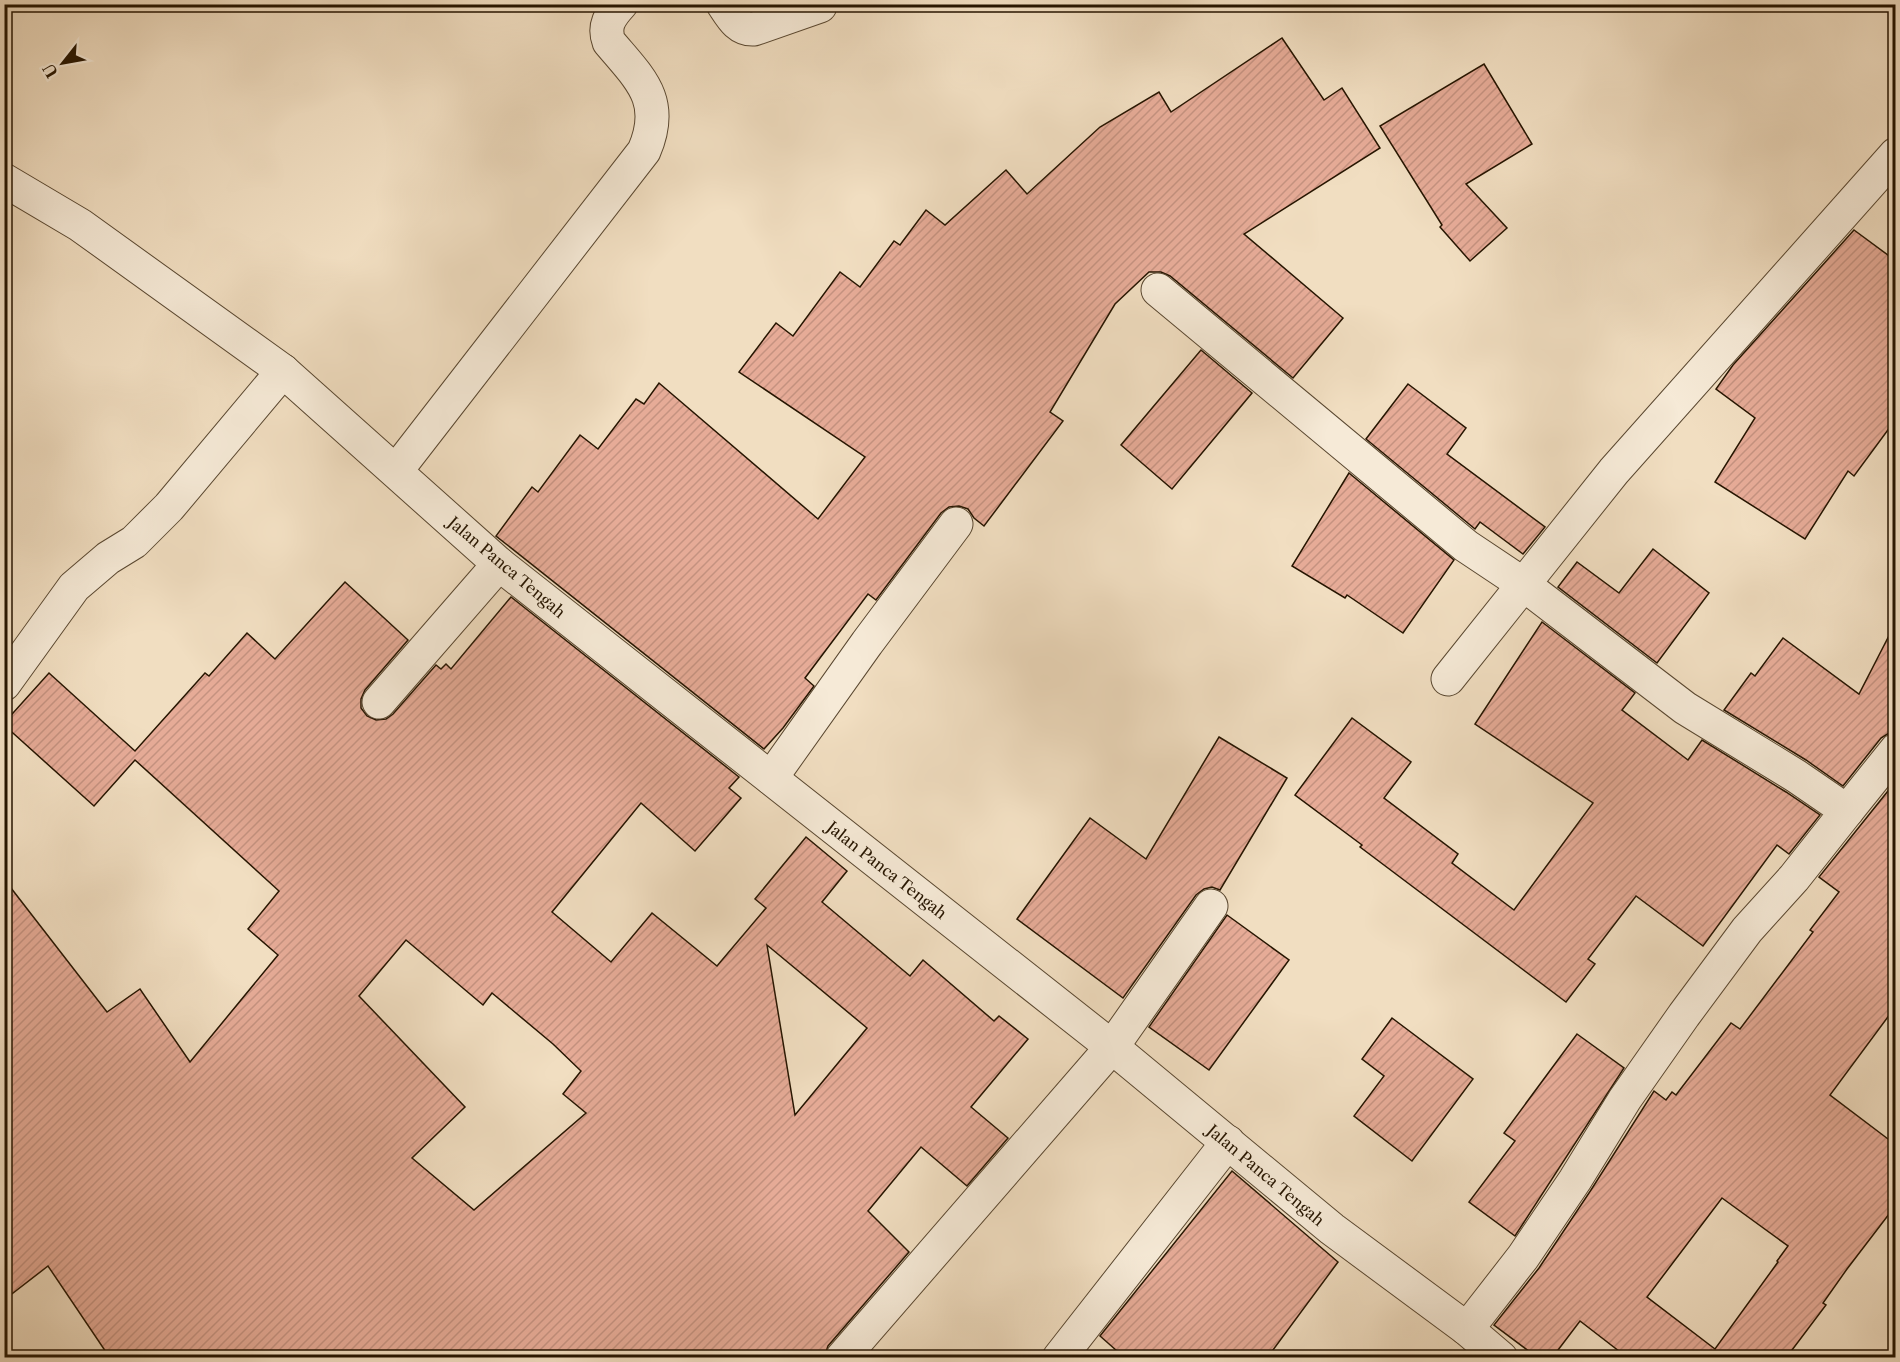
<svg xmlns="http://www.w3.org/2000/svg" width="1900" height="1362" font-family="'Libre Caslon Text',serif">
<defs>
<pattern id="building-hatch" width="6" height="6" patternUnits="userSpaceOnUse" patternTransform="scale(1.5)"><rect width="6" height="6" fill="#e6ab97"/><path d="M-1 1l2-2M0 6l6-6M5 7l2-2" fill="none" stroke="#c59280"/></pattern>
</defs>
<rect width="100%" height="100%" fill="#f1dec1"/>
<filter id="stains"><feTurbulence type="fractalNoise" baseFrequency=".00333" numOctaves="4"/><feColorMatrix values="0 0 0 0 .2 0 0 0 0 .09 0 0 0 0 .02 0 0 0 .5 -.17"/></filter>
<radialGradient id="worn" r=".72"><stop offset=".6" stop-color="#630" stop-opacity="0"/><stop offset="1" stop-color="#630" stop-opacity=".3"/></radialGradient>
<g fill="url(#building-hatch)" stroke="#261500" stroke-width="1.5" fill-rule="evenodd">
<path d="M1282,38L1324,100L1342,88L1380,148L1244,234L1343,318L1293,378L1170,276L1161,272H1149L1115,304L1050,412L1063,421L984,526L974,518L968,509L959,506L949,507L941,513L876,600L868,594L805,678L814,686L783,728L764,749L496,536L532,487L538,492L580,435L598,449L636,399L644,404L659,383L818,519L865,457L739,372L776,323L793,336L840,272L860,287L894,241L900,245L926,210L945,225L1006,170L1027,194L1100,127L1159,92L1171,112Z"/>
<path d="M1484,64L1532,144L1466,184L1507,228L1470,261L1440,227L1442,225L1380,126Z"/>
<path d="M1854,230L1896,261V419L1854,476L1848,471L1805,539L1715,482L1755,418L1716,389L1733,365Z"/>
<path d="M1201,350L1252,393L1172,489L1121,445Z"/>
<path d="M1408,384L1466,428L1447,454L1545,527L1523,554L1480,522L1475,529L1366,439Z"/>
<path d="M1349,473L1454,560L1403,633L1347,595L1345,598L1292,566Z"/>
<path d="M1653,549L1709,593L1657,663L1558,587L1577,562L1619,593Z"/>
<path d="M345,582L408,640L365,690L361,699V708L367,716L376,720L386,719L393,714L436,665L441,669L446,664L451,669L511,597L739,777L729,788L741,798L695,851L641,803L552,912L611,962L652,913L717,966L766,908L755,899L806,837L847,871L822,902L910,976L923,960L994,1021L999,1016L1028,1039L971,1107L1008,1138L967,1186L921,1147L868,1211L909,1252L828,1346L824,1358H110L48,1266L4,1300V879L107,1012L140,989L190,1062L278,955L248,929L279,891L135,760L94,806L4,725V723L49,673L135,751L205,673L209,676L247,633L275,659ZM406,940L483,1005L492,993L553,1044L581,1071L563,1094L586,1113L474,1210L412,1158L465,1107L359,996ZM767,945L867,1028L795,1115Z"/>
<path d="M1542,622L1635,693L1622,710L1688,760L1702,740L1786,792L1820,815L1789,854L1777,845L1703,946L1636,896L1588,959L1595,964L1566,1002L1360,847L1362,845L1295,795L1352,718L1411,762L1384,798L1458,854L1452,863L1514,910L1593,803L1475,724Z"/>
<path d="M1896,622V732L1889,733L1881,738L1843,786L1806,760L1724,710L1751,673L1755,676L1783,638L1859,694Z"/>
<path d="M1219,737L1287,778L1220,890L1212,887L1204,889L1196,895L1123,998L1017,919L1090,818L1146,859Z"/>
<path d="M1896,781V1006L1830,1095L1896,1145V1205L1847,1269L1823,1303L1826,1305L1786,1358H1628L1580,1321L1552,1358H1538L1494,1325L1539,1268L1591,1190L1654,1091L1666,1100L1672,1092L1676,1095L1731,1023L1740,1029L1813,932L1810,930L1839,892L1819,877ZM1722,1198L1788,1246L1777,1261L1778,1262L1715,1349L1647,1297Z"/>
<path d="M1227,915L1289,960L1209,1070L1149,1027Z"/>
<path d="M1392,1018L1473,1079L1412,1161L1354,1116L1384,1076L1362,1059Z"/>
<path d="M1577,1034L1624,1068L1515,1236L1469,1202L1515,1141L1504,1133Z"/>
<path d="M1232,1171L1338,1262L1267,1358H1125L1100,1336Z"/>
</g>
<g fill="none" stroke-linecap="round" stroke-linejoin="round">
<defs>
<g id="minor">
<path d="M723,4C731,16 738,30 754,29L820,6"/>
<path d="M4,180L80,225L283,371L499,564L1112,1047L1332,1229L1467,1329L1501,1358"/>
<path d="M1158,290L1466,546L1523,584L1685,708L1796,776L1847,811L1794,878L1747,930L1684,1015L1625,1099L1575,1180L1523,1257L1467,1329"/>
<path d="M396,471L644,151C666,100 640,79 609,42C603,26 610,16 621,4"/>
<path d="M1448,679L1614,471L1896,154"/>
<path d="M4,684L74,587L108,558L134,542L169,507L283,371"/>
<path d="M379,702L499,564"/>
<path d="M771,778L867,643L956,524"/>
<path d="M1847,811L1896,750"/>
<path d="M842,1358L1112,1047L1211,906"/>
<path d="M1059,1358L1228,1142"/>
</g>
</defs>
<use href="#minor" stroke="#594730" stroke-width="35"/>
<use href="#minor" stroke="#f6ead7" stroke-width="33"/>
</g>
<g text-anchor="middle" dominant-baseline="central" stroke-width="6" stroke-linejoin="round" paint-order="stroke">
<g font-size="16" fill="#261500" stroke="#f6ead7">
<text transform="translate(507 567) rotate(40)">Jalan Panca Tengah</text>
<text transform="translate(887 870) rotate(38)">Jalan Panca Tengah</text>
<text transform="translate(1266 1175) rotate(40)">Jalan Panca Tengah</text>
</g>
</g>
<rect width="1900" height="1362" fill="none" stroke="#f1dec1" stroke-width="24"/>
<rect x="6" y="6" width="1888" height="1350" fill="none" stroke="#261500" stroke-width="3"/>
<rect x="12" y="12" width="1876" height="1338" fill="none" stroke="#261500" stroke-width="1.5"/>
<g transform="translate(63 63) rotate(239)" stroke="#f6ead7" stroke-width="4.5" paint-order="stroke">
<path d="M0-4.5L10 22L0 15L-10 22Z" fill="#261500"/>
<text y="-9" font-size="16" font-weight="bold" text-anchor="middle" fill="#261500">U</text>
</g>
<rect width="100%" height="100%" filter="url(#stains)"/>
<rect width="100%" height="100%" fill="url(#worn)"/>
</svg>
